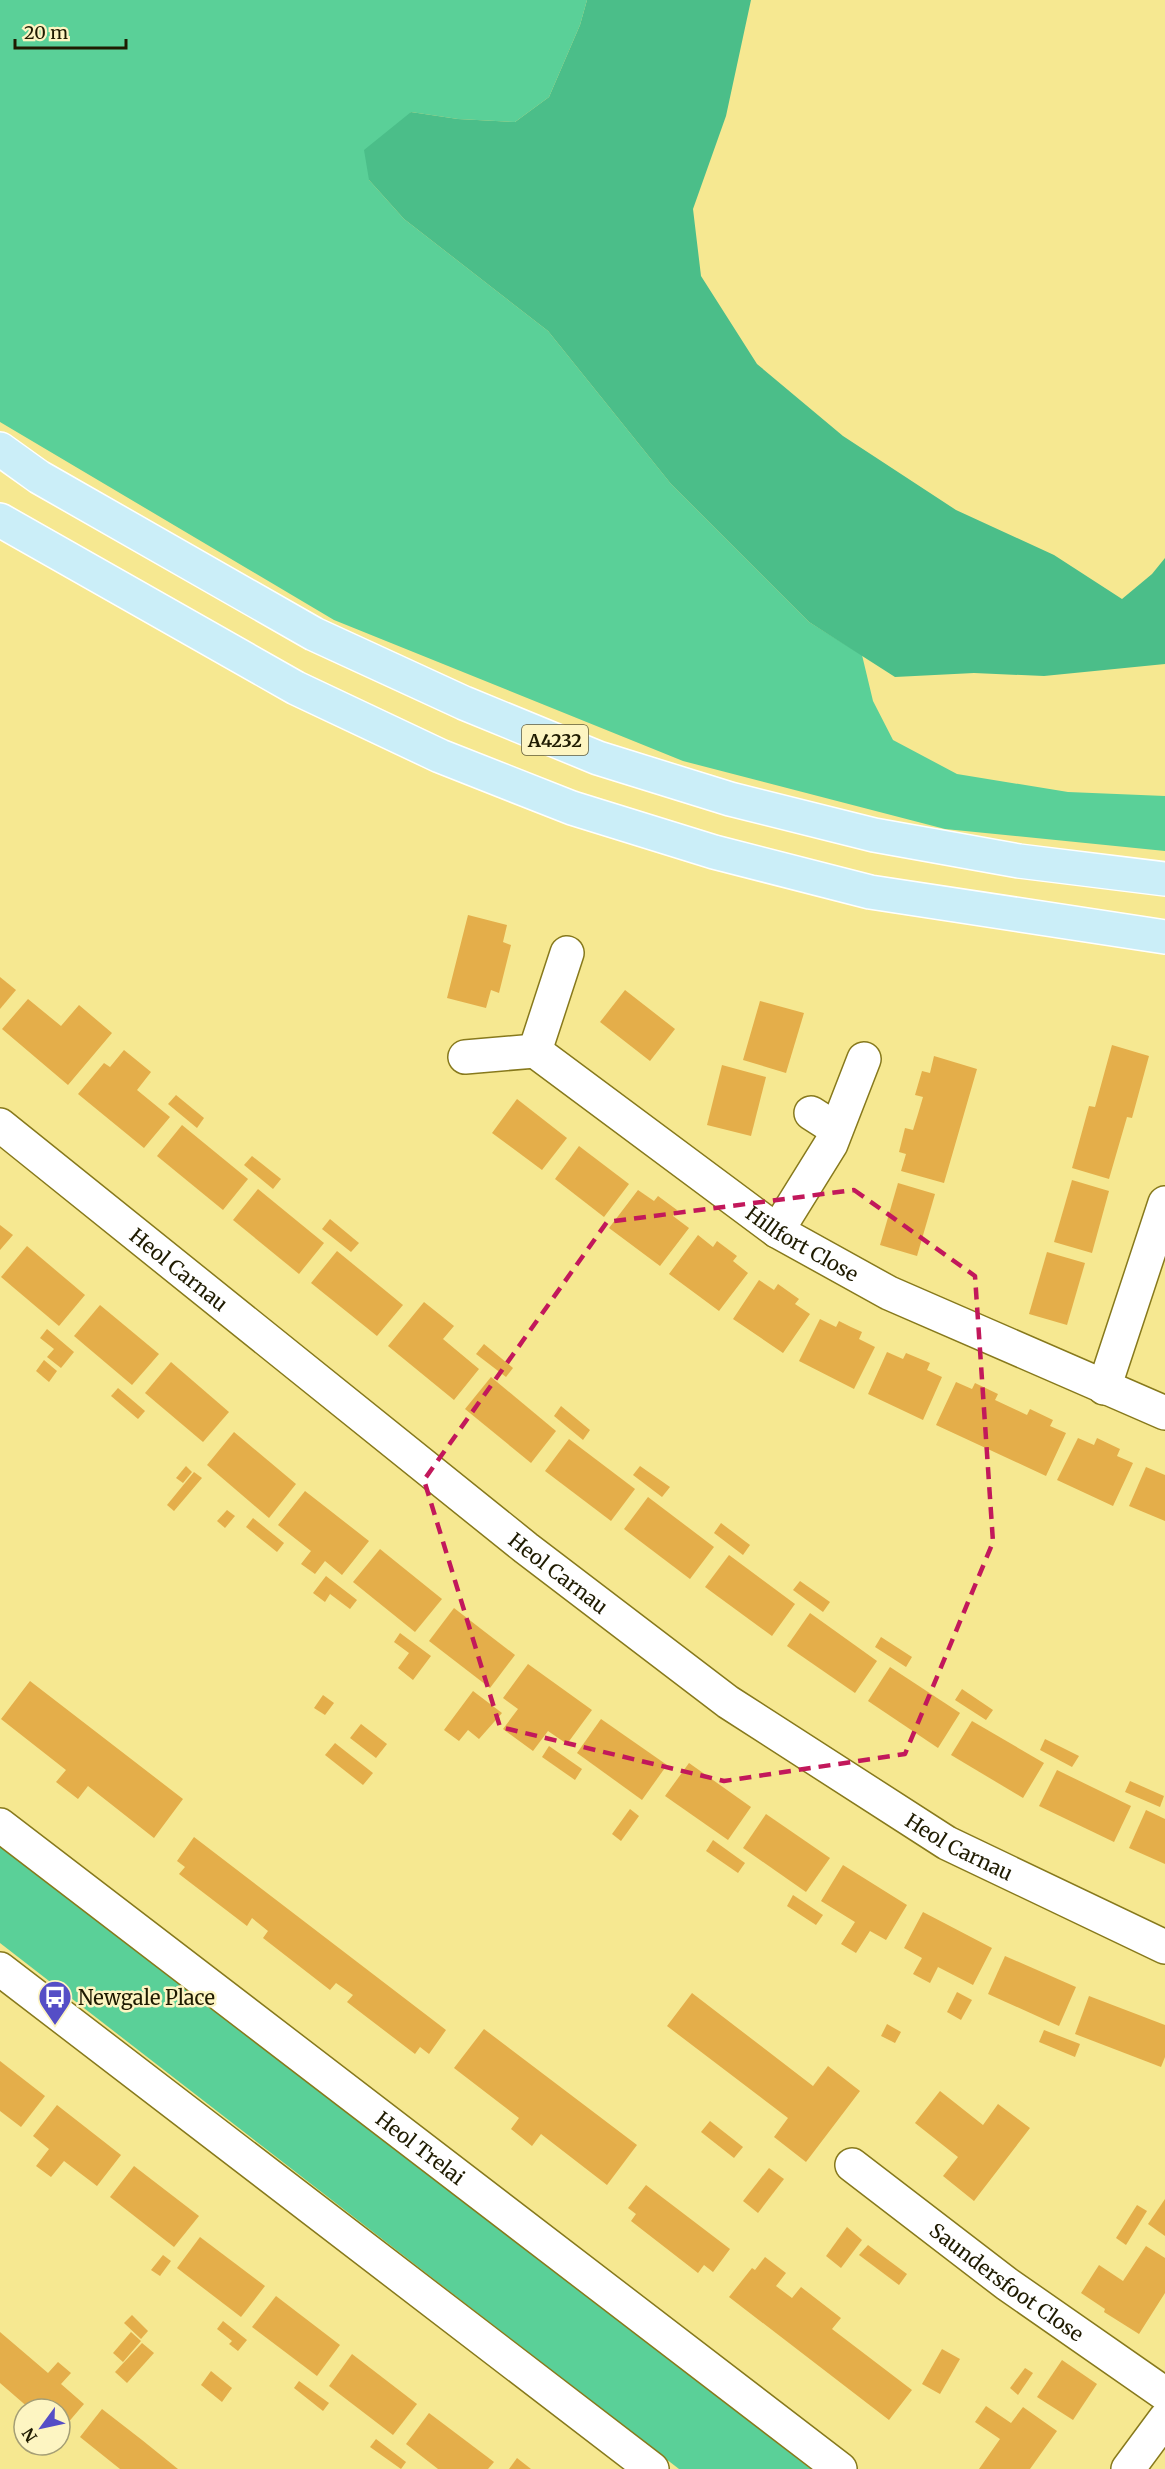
<svg xmlns="http://www.w3.org/2000/svg" width="1165" height="2469" font-family="Merriweather,serif">
<rect width="100%" height="100%" fill="#f6e891"/>
<g fill="#5ad098">
<path d="M0,0H587L580,25L549,97L515,122L458,119L411,112L369,180L404,219L548,331L671,484L809,622L862,655L873,701L893,740L957,774L1068,792L1165,796V851L945,829L683,761L334,620L0,422Z"/>
<path d="M0,1845L811,2469H679L0,1943Z"/>
</g>
<path fill="#4bbe89" d="M587,0H751L726,116L693,209L701,276L757,364L843,436L956,510L1054,555L1122,599L1152,574L1165,558V664L1044,676L974,673L895,677L809,622L671,484L548,331L404,219L369,180L364,150L411,112L458,119L515,122L549,97L580,25Z"/>
<g fill="#e4ae4a">
<path d="M468,915L507,925L503,942L511,945L499,993L491,990L486,1008L447,998Z"/>
<path d="M0,977L16,990L0,1009Z"/>
<path d="M625,990L675,1029L650,1061L600,1022Z"/>
<path d="M28,999L61,1026L79,1005L112,1033L68,1085L2,1029Z"/>
<path d="M760,1001L804,1013L786,1073L743,1060Z"/>
<path d="M1112,1045L1149,1056L1132,1118L1127,1117L1109,1179L1072,1168L1089,1106L1095,1107Z"/>
<path d="M124,1050L151,1072L137,1090L170,1117L144,1148L78,1094L104,1063L110,1067Z"/>
<path d="M934,1056L977,1069L944,1183L901,1171L906,1154L899,1152L905,1128L913,1130L918,1114L923,1097L915,1095L922,1071L930,1073Z"/>
<path d="M722,1065L766,1077L751,1136L707,1125Z"/>
<path d="M176,1095L204,1118L197,1128L168,1104Z"/>
<path d="M517,1099L567,1138L542,1170L492,1133Z"/>
<path d="M182,1125L248,1179L223,1210L157,1156Z"/>
<path d="M579,1146L629,1184L604,1217L555,1179Z"/>
<path d="M252,1156L281,1179L273,1189L244,1165Z"/>
<path d="M1072,1180L1109,1191L1092,1253L1054,1242Z"/>
<path d="M898,1183L935,1194L917,1256L880,1245Z"/>
<path d="M258,1189L324,1243L299,1274L233,1220Z"/>
<path d="M638,1190L654,1201L658,1196L677,1210L673,1216L689,1228L660,1266L609,1228Z"/>
<path d="M330,1219L359,1243L351,1252L322,1229Z"/>
<path d="M0,1225L13,1235L0,1250Z"/>
<path d="M698,1235L713,1247L717,1241L737,1256L733,1261L748,1273L719,1311L669,1274Z"/>
<path d="M27,1246L85,1295L59,1326L1,1277Z"/>
<path d="M337,1251L403,1305L377,1336L311,1283Z"/>
<path d="M1047,1252L1085,1263L1067,1325L1029,1314Z"/>
<path d="M759,1280L774,1290L778,1284L799,1299L795,1304L810,1314L783,1353L733,1319Z"/>
<path d="M424,1302L454,1326L443,1339L479,1369L454,1400L388,1346Z"/>
<path d="M100,1305L159,1354L132,1385L74,1336Z"/>
<path d="M820,1319L836,1327L839,1321L851,1327L862,1332L859,1339L875,1347L854,1389L799,1361Z"/>
<path d="M47,1329L74,1352L61,1368L47,1357L54,1349L40,1338Z"/>
<path d="M484,1344L513,1368L506,1377L476,1354Z"/>
<path d="M887,1352L903,1359L906,1353L930,1363L927,1370L942,1377L923,1420L868,1394Z"/>
<path d="M44,1360L57,1371L49,1382L36,1371Z"/>
<path d="M171,1362L229,1412L203,1442L145,1393Z"/>
<path d="M491,1377L556,1431L531,1463L465,1409Z"/>
<path d="M956,1382L972,1389L975,1383L998,1394L995,1400L1027,1415L1030,1409L1053,1420L1050,1426L1066,1433L1046,1476L936,1425Z"/>
<path d="M118,1388L145,1411L138,1419L111,1396Z"/>
<path d="M561,1406L590,1430L583,1440L554,1416Z"/>
<path d="M234,1432L296,1484L269,1518L207,1465Z"/>
<path d="M1078,1438L1094,1445L1097,1438L1120,1449L1117,1456L1133,1463L1113,1506L1057,1480Z"/>
<path d="M569,1439L635,1489L611,1521L545,1471Z"/>
<path d="M186,1466L192,1472L183,1483L176,1478Z"/>
<path d="M640,1466L670,1487L662,1497L633,1475Z"/>
<path d="M1146,1467L1165,1475V1521L1129,1506Z"/>
<path d="M194,1472L202,1478L174,1511L167,1505Z"/>
<path d="M305,1491L369,1541L342,1575L325,1561L315,1574L301,1564L311,1551L278,1525Z"/>
<path d="M648,1497L714,1547L690,1579L624,1529Z"/>
<path d="M227,1510L235,1516L225,1528L217,1521Z"/>
<path d="M253,1518L284,1543L277,1552L246,1527Z"/>
<path d="M721,1523L750,1545L743,1555L714,1533Z"/>
<path d="M380,1549L442,1599L415,1632L353,1582Z"/>
<path d="M729,1555L795,1604L772,1636L705,1587Z"/>
<path d="M326,1576L357,1600L350,1609L330,1594L325,1602L313,1593Z"/>
<path d="M800,1581L830,1602L823,1612L793,1590Z"/>
<path d="M454,1608L515,1655L490,1688L429,1641Z"/>
<path d="M810,1613L877,1661L855,1693L787,1646Z"/>
<path d="M400,1633L431,1656L413,1680L398,1668L409,1653L394,1642Z"/>
<path d="M881,1637L912,1657L906,1667L875,1647Z"/>
<path d="M528,1664L592,1710L567,1744L548,1731L533,1751L503,1729L518,1709L503,1698Z"/>
<path d="M890,1667L960,1713L938,1748L868,1701Z"/>
<path d="M30,1681L183,1799L154,1838L88,1786L78,1799L56,1782L66,1770L1,1719Z"/>
<path d="M962,1689L993,1710L986,1720L955,1700Z"/>
<path d="M473,1691L502,1713L479,1739L468,1730L459,1741L444,1730Z"/>
<path d="M323,1695L334,1703L325,1715L314,1708Z"/>
<path d="M601,1719L667,1765L642,1800L577,1753Z"/>
<path d="M972,1721L1044,1763L1023,1798L951,1755Z"/>
<path d="M361,1724L387,1744L376,1758L350,1738Z"/>
<path d="M1045,1739L1079,1756L1072,1767L1040,1750Z"/>
<path d="M335,1743L373,1773L363,1785L325,1755Z"/>
<path d="M549,1746L582,1769L575,1780L542,1757Z"/>
<path d="M689,1763L751,1807L728,1840L665,1796Z"/>
<path d="M1057,1770L1131,1806L1114,1842L1039,1806Z"/>
<path d="M1130,1781L1164,1796L1160,1807L1125,1792Z"/>
<path d="M630,1809L639,1816L621,1841L612,1834Z"/>
<path d="M1146,1810L1165,1819V1864L1129,1848Z"/>
<path d="M766,1814L830,1858L806,1892L743,1848Z"/>
<path d="M194,1837L446,2030L429,2054L420,2047L415,2054L347,2002L353,1995L336,1983L330,1990L263,1938L268,1931L252,1918L247,1926L179,1874L185,1867L177,1861Z"/>
<path d="M713,1840L745,1863L738,1873L706,1851Z"/>
<path d="M843,1865L907,1905L886,1940L870,1931L856,1953L841,1944L855,1922L821,1901Z"/>
<path d="M793,1895L823,1915L816,1925L787,1906Z"/>
<path d="M923,1912L992,1948L973,1985L938,1967L930,1983L913,1974L922,1958L904,1948Z"/>
<path d="M1005,1956L1076,1987L1059,2026L988,1994Z"/>
<path d="M957,1992L972,2000L961,2020L947,2012Z"/>
<path d="M692,1993L813,2086L828,2066L860,2091L806,2162L774,2137L788,2118L667,2026Z"/>
<path d="M1089,1996L1165,2025V2057L1161,2067L1075,2034Z"/>
<path d="M887,2024L901,2032L895,2043L881,2036Z"/>
<path d="M484,2029L637,2145L607,2185L541,2134L532,2146L511,2129L519,2118L454,2068Z"/>
<path d="M1044,2030L1080,2044L1075,2057L1039,2042Z"/>
<path d="M0,2061L45,2096L21,2127L0,2111Z"/>
<path d="M940,2091L983,2125L998,2104L1030,2128L974,2201L943,2176L958,2157L915,2123Z"/>
<path d="M57,2105L121,2155L97,2186L64,2161L51,2177L36,2166L49,2149L33,2136Z"/>
<path d="M710,2121L743,2147L734,2158L701,2132Z"/>
<path d="M134,2166L199,2216L174,2247L110,2197Z"/>
<path d="M769,2168L784,2179L758,2213L743,2201Z"/>
<path d="M646,2185L730,2249L713,2272L704,2265L698,2273L631,2221L636,2214L628,2208Z"/>
<path d="M1165,2199V2236L1148,2224Z"/>
<path d="M1137,2205L1147,2211L1126,2245L1116,2238Z"/>
<path d="M847,2227L862,2240L841,2268L826,2256Z"/>
<path d="M200,2237L265,2286L241,2317L177,2268Z"/>
<path d="M868,2245L907,2274L899,2285L859,2255Z"/>
<path d="M1146,2246L1165,2258V2293L1139,2334L1104,2312L1105,2309L1081,2293L1099,2265L1123,2281Z"/>
<path d="M163,2255L171,2261L160,2276L151,2270Z"/>
<path d="M765,2257L786,2273L776,2286L792,2298L801,2287L841,2318L832,2329L912,2390L889,2420L729,2297L752,2268L755,2270Z"/>
<path d="M276,2296L340,2345L317,2376L252,2327Z"/>
<path d="M132,2315L148,2331L141,2339L124,2323Z"/>
<path d="M223,2321L247,2340L238,2351L229,2344L232,2341L217,2329Z"/>
<path d="M0,2332L48,2373L58,2362L71,2373L61,2384L84,2404L66,2425L60,2419V2409H30L0,2383Z"/>
<path d="M131,2332L141,2341L123,2362L113,2353Z"/>
<path d="M142,2343L154,2353L127,2383L115,2372Z"/>
<path d="M942,2349L960,2359L940,2394L922,2384Z"/>
<path d="M352,2354L417,2404L393,2435L329,2386Z"/>
<path d="M1062,2360L1097,2384L1073,2420L1037,2397Z"/>
<path d="M1025,2368L1033,2373L1018,2395L1010,2388Z"/>
<path d="M211,2371L232,2388L222,2402L201,2385Z"/>
<path d="M299,2381L329,2403L323,2411L294,2388Z"/>
<path d="M986,2406L1011,2423L1023,2407L1057,2431L1030,2469H979L1000,2439L975,2422Z"/>
<path d="M102,2409L142,2440L178,2469H120L80,2437Z"/>
<path d="M429,2413L494,2462L488,2469H438L406,2444Z"/>
<path d="M376,2439L406,2462L401,2469L370,2447Z"/>
<path d="M517,2458L531,2469H509Z"/>
</g>
<g fill="none" stroke-linecap="round" stroke-linejoin="round">
<defs>
<g id="minor">
<path d="M535,1051L567,953"/>
<path id="s1" d="M465,1057L535,1051L777,1231L889,1293L1165,1413"/>
<path d="M811,1113L836,1129"/>
<path id="s2" d="M0,1125L526,1548L728,1702L947,1843L1165,1947"/>
<path d="M777,1231L831,1144L864,1059"/>
<path d="M1104,1388L1165,1203"/>
<path id="s3" d="M0,1825L840,2469"/>
<path d="M0,1969L652,2469"/>
<path id="s4" d="M852,2165L1007,2284L1165,2394"/>
<path d="M1128,2469L1165,2419"/>
</g>
<g id="major">
<path d="M0,449L39,477L314,634L464,703L598,758L730,799L874,835L1019,861L1165,879"/>
<path d="M0,520L296,688L440,756L572,808L714,852L870,892L1165,937"/>
</g>
</defs>
<use href="#minor" stroke="#87791c" stroke-width="36"/>
<use href="#major" stroke="#fff" stroke-width="36"/>
<use href="#minor" stroke="#fff" stroke-width="33"/>
<use href="#major" stroke="#cbeef8" stroke-width="33"/>
</g>
<path fill="none" stroke="#c2185b" stroke-width="4.5" stroke-dasharray="12 8" stroke-linejoin="round" d="M854,1190L975,1276L993,1542L905,1754L724,1781L500,1727L424,1480L607,1222Z"/>
<defs>
<symbol id="bus-pin" viewBox="-11 -11 22 30"><path d="M0 17L-7.5 6A9.5 9.5 0 1 1 7.5 6Z" fill="#554ec6" stroke="#fdf5c2"/><path d="M-5-6H5V4H4V6H2V4H-2V6H-4V4H-5ZM-3.5-4V0h7V-4ZM-3.5 1.2v1.5H-2V1.2ZM2 1.2v1.5H3.5V1.2Z" fill="#fff"/></symbol>
</defs>
<g fill-rule="evenodd">
<use href="#bus-pin" x="36" y="1978" width="38" height="52"/>
</g>
<g text-anchor="middle" dominant-baseline="central" stroke-width="5" stroke-linejoin="round" paint-order="stroke">
<rect fill="#fdf5c2" stroke="#625c3b" stroke-width="1.5" x="522" y="725" width="66" height="30" rx="4.5"/>
<g font-size="18" font-weight="bold" fill="#1f1b01">
<text x="555" y="740">A4232</text>
</g>
<g font-size="20" fill="#1f1b01" stroke="#fdf5c2">
<text stroke="none"><textPath href="#s1" startOffset="400">Hillfort Close</textPath></text>
<text stroke="none"><textPath href="#s2" startOffset="230">Heol Carnau</textPath></text>
<text stroke="none"><textPath href="#s2" startOffset="716">Heol Carnau</textPath></text>
<text stroke="none"><textPath href="#s2" startOffset="1202">Heol Carnau</textPath></text>
<text stroke="none"><textPath href="#s3" startOffset="530">Heol Trelai</textPath></text>
<text stroke="none"><textPath href="#s4" startOffset="194">Saundersfoot Close</textPath></text>
</g>
<g font-size="20" fill="#1f1b01" stroke="#fdf5c2" text-anchor="start">
<text x="78" y="1997">Newgale Place</text>
</g>
</g>
<g transform="translate(42 2427) rotate(237)"><circle r="28" fill="#fdf5c2" stroke="#a49e75" stroke-width="1.5"/>
<path d="M0-4.5L10 22L0 15L-10 22Z" fill="#554ec6"/>
<text y="-9" font-size="16" font-weight="bold" text-anchor="middle" fill="#1f1b01">N</text>
</g>
<path d="M15 39v9h111v-9" fill="none" stroke="#1f1b01" stroke-width="3"/>
<text x="24" y="39" font-size="18" fill="#1f1b01" stroke="#fdf5c2" stroke-width="4.5" paint-order="stroke">20 m</text>
</svg>
